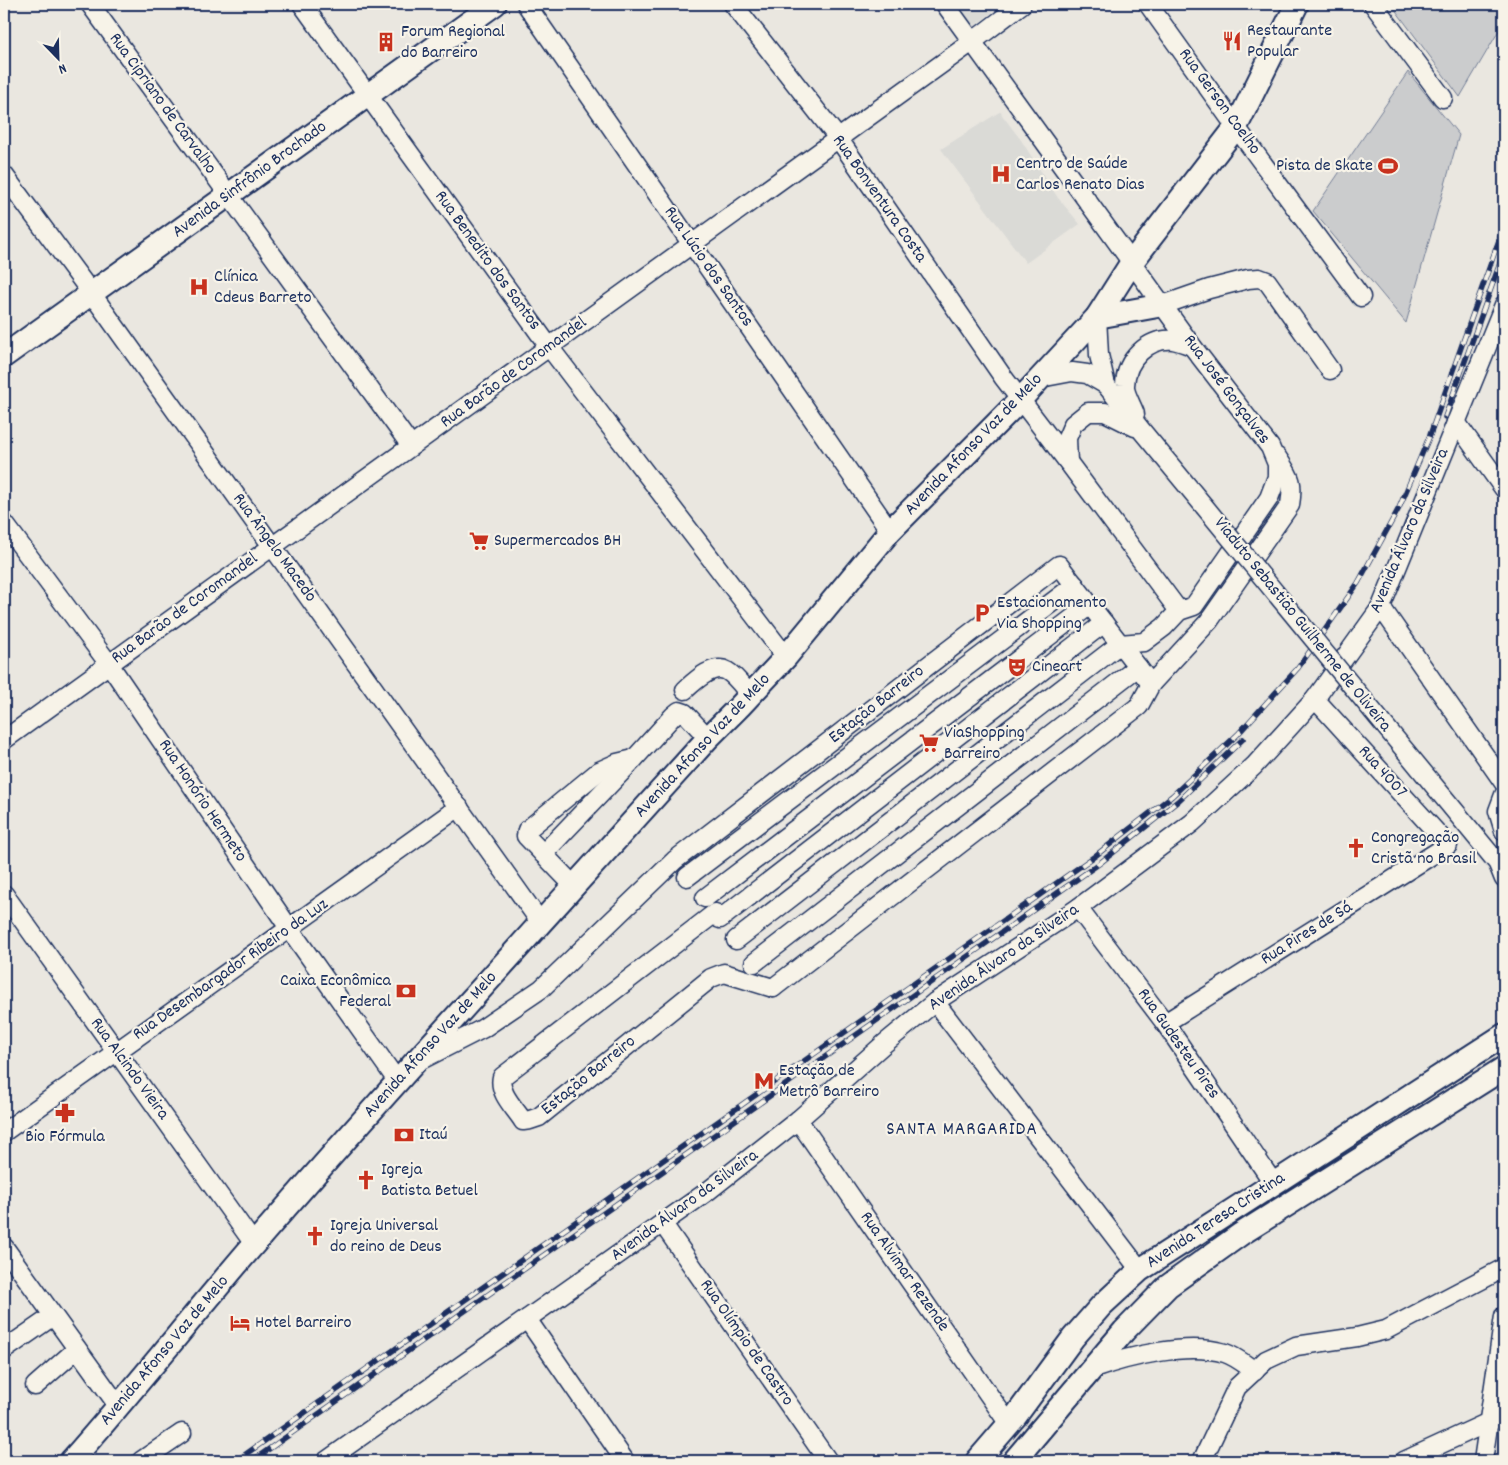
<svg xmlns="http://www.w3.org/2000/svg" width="1508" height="1465" font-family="Dekko,sans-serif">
<rect width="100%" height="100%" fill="#eae7e0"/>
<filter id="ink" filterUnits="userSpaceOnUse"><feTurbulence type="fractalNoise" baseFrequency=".02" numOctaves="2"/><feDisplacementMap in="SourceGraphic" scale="10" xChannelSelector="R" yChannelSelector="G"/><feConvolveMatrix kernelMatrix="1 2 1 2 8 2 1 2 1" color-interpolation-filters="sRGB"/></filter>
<g filter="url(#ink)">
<g fill="#dadad6">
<path d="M953,4H1003L970,29Z"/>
<path d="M1001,111L1002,115L1021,140L1058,198L1080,224L1026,263L941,149Z"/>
</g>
<g fill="#cbcccd" stroke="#737e96">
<path d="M1391,4H1504V22L1460,97Z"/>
<path d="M1408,72L1459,135L1406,323L1313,211Z"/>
</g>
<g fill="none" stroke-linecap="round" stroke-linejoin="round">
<defs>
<g id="minor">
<path d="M90,4L411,446"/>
<path d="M302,4L550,348L786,657"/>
<path d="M526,4L890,531"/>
<path d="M733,4L838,138L1003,377L1068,462L1179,611"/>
<path d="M1148,4L1236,127L1361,297"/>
<path d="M1373,4L1443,98"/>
<path d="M4,175L92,294L541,923"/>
<path d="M1163,305L1209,289L1248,279L1259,278L1267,281L1330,370"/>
<path d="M1097,317L1099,355L1106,385"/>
<path d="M1040,378L1072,372L1087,374L1106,385L1142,431L1204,506"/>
<path d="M1135,414C1132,405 1124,393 1125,385C1126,359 1148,338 1173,340C1179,341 1186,344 1192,346"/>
<path d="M1456,422L1504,489"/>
<path d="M1068,462L1067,438L1073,424L1088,412H1105L1135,427"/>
<path d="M4,523L109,664L289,928L398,1082"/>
<path d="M1381,607L1504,783"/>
<path d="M685,690C695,681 713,663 727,671C736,676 744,688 750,695"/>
<path d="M4,740L972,42L1022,4"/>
<path d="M1504,795L1498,811L1504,831"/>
<path d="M543,854L634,759L673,716L679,711L685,713L708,738"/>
<path d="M1498,864L1504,879"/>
<path d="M687,877L1075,585"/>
<path d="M575,887L526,836L527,830L599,771L617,763L634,759"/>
<path d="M4,894L254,1244"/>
<path d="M705,898L1090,605"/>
<path d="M1078,908L1165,1023L1274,1184"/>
<path d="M715,913L502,1077C498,1093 515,1108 523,1121L530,1120L539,1117L711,978L724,973L773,988"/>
<path d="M720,919L1104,623"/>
<path d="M736,940L1120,644L1144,642L1164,627L1179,611L1194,606L1269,498L1277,477V464L1270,447L1192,346L945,4"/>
<path d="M754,963L1138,667"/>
<path d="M773,988L1139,706L1151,684L1209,621L1290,505C1294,480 1290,477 1277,457"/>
<path d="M935,1002L1140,1270"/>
<path d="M1165,1023L1448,845L1315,699"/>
<path d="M419,1061L482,1029L541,989L675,860L1059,565L1151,684"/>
<path d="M798,1120L1009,1424"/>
<path d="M4,1132L459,807"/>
<path d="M663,1224L828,1461"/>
<path d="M4,1247L119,1407"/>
<path d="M527,1319L625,1461"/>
<path d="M4,1350L53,1316"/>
<path d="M1093,1369C1130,1356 1187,1342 1225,1353C1235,1356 1246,1365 1255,1371"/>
<path d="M35,1386L77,1349"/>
<path d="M141,1461L182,1433"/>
<path d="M326,1461L708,1191L798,1120L884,1044L935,1002L1078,908L1192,823L1254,766L1315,699L1381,607L1504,305"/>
<path d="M1202,1461L1237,1387L1266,1360L1296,1346L1357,1337L1386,1330L1504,1268"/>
<path d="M1404,1461L1504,1415"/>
<path d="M1483,1461L1504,1316"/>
</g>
<g id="major">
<path d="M1097,317L1163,305"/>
<path d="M4,356L495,4"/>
<path d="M71,1461C134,1390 193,1315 255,1243C403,1072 557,906 708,738L740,706L786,657L890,531L1020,400L1097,317L1132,262L1236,127L1297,4"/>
<path d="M977,1461L1015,1417L1073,1338L1101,1306L1140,1270L1504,1035"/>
<path d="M1014,1461L1124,1331L1168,1286L1241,1234L1504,1068"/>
</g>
</defs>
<use href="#minor" stroke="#1b2f5e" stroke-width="21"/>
<use href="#major" stroke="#1b2f5e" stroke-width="26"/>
<use href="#minor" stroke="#f7f3e8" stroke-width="18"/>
<use href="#major" stroke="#f7f3e8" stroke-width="22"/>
<defs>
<g id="rail">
<path d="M1445,417L1504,252"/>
<path d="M236,1461L1095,856L1172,796L1238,734L1298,668L1358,583L1399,508L1430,435L1504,226"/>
<path d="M252,1461L1100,863L1178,801L1243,739"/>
</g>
</defs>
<use href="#rail" stroke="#1b2f5e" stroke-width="5.5"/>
<use href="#rail" stroke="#f7f3e8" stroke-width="4" stroke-dasharray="11" stroke-linecap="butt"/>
<defs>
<path id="minor-bridge" d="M1204,506L1496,861"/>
</defs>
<use href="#minor-bridge" stroke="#1b2f5e" stroke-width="21" stroke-linecap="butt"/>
<use href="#minor-bridge" stroke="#f7f3e8" stroke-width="18"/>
</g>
</g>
<defs>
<symbol id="restaurant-bare" viewBox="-9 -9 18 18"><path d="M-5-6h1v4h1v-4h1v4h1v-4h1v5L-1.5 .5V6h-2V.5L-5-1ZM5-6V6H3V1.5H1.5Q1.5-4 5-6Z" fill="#c8321e" stroke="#f7f3e8" stroke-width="2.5" paint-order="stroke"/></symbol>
<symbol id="building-bare" viewBox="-9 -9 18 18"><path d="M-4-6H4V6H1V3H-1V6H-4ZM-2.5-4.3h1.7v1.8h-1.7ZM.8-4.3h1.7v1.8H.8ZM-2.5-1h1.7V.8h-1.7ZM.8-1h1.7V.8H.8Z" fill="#c8321e" stroke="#f7f3e8" stroke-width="2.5" paint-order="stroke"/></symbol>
<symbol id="stadium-bare" viewBox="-9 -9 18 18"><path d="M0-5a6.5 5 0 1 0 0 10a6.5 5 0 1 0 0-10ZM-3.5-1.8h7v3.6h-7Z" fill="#c8321e" stroke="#f7f3e8" stroke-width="2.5" paint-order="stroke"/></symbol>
<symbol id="hospital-bare" viewBox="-9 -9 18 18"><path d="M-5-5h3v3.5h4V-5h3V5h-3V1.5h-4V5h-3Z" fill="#c8321e" stroke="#f7f3e8" stroke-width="2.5" paint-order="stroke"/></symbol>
<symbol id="supermarket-bare" viewBox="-9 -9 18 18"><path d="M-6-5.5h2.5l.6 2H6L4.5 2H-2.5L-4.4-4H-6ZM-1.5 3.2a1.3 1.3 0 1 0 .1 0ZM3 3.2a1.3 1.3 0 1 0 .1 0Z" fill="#c8321e" stroke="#f7f3e8" stroke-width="2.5" paint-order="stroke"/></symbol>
<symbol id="parking-bare" viewBox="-9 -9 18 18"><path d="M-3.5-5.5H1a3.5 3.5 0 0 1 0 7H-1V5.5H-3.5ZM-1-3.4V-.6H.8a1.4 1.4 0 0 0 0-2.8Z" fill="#c8321e" stroke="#f7f3e8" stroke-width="2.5" paint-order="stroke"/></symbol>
<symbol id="theatre-bare" viewBox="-9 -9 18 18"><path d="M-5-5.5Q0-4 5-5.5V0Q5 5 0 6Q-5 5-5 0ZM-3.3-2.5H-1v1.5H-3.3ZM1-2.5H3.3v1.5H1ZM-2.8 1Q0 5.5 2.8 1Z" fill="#c8321e" stroke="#f7f3e8" stroke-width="2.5" paint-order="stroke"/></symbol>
<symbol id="church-bare" viewBox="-9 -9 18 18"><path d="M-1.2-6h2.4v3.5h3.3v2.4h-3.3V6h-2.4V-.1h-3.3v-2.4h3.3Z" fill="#c8321e" stroke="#f7f3e8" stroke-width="2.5" paint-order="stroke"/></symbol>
<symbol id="bank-bare" viewBox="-9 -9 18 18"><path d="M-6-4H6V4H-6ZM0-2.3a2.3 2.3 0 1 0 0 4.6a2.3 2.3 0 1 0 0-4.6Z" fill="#c8321e" stroke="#f7f3e8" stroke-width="2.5" paint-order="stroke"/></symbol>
<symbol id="metro-bare" viewBox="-9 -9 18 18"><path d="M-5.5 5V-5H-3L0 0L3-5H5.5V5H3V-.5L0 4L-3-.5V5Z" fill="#c8321e" stroke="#f7f3e8" stroke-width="2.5" paint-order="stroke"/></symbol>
<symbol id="pharmacy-bare" viewBox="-9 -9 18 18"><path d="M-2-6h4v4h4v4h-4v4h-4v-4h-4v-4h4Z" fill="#c8321e" stroke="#f7f3e8" stroke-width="2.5" paint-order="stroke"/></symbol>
<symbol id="hotel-bare" viewBox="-9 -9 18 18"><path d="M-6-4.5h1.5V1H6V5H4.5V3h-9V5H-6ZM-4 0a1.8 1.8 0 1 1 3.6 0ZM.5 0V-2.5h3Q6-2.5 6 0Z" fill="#c8321e" stroke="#f7f3e8" stroke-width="2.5" paint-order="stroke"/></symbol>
</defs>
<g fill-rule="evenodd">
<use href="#restaurant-bare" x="1218" y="27" width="28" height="28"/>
<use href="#building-bare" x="372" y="28" width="28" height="28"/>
<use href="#stadium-bare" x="1374" y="152" width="28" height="28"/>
<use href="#hospital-bare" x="987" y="160" width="28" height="28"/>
<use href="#hospital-bare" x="185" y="273" width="28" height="28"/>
<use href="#supermarket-bare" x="465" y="527" width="28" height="28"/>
<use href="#parking-bare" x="968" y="599" width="28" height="28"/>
<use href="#theatre-bare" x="1003" y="653" width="28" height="28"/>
<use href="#supermarket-bare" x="915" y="729" width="28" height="28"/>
<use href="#church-bare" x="1342" y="834" width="28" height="28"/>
<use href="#bank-bare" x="392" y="977" width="28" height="28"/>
<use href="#metro-bare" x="750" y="1067" width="28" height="28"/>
<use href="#pharmacy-bare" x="51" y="1099" width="28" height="28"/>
<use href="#bank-bare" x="390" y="1121" width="28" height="28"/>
<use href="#church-bare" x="352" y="1166" width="28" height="28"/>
<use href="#church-bare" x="301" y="1222" width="28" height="28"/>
<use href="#hotel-bare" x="226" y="1309" width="28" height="28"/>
</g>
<g text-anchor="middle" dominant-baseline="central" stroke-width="4.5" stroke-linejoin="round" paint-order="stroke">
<g font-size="18" fill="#1b2f5e" stroke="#f7f3e8" text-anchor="start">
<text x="1247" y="31">Restaurante<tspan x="1247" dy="21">Popular</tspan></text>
<text x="401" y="32">Forum Regional<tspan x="401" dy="21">do Barreiro</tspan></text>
<text x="1016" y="164">Centro de Saúde<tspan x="1016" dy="21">Carlos Renato Dias</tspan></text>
<text x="1373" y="166" text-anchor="end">Pista de Skate</text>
<text x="214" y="277">Clínica<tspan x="214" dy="21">Cdeus Barreto</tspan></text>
<text x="494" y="541">Supermercados BH</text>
<text x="997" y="603">Estacionamento<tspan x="997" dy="21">Via Shopping</tspan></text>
<text x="1032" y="667">Cineart</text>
<text x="944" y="733">ViaShopping<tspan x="944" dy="21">Barreiro</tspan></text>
<text x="1371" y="838">Congregação<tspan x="1371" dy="21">Cristã no Brasil</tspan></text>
<text x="391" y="981" text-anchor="end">Caixa Econômica<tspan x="391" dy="21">Federal</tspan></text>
<text x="779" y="1071">Estação de<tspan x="779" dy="21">Metrô Barreiro</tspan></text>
<text x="419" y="1135">Itaú</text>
<text x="65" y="1137" text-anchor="middle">Bio Fórmula</text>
<text x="381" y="1170">Igreja<tspan x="381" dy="21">Batista Betuel</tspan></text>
<text x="330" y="1226">Igreja Universal<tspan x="330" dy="21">do reino de Deus</tspan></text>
<text x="255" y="1323">Hotel Barreiro</text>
</g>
<g font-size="18" fill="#1b2f5e" stroke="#f7f3e8">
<text transform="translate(1219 102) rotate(54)">Rua Gerson Coelho</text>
<text transform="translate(162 104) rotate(54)">Rua Cipriano de Carvalho</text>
<text transform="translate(250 180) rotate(-36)">Avenida Sinfrônio Brochado</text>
<text transform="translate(879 199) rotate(55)">Rua Bonventura Costa</text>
<text transform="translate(487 261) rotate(54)">Rua Benedito dos Santos</text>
<text transform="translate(708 267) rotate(55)">Rua Lúcio dos Santos</text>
<text transform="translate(514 373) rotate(-36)">Rua Barão de Coromandel</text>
<text transform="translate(1226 390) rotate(53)">Rua José Gonçalves</text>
<text transform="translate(974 445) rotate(-46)">Avenida Afonso Vaz de Melo</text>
<text transform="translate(1410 531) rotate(-67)">Avenida Álvaro da Silveira</text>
<text transform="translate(274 548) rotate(54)">Rua Ângelo Macedo</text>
<text transform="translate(185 609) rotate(-36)">Rua Barão de Coromandel</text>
<text transform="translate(1302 625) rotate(51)">Viaduto Sebastião Guilherme de Oliveira</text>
<text transform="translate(877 705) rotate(-38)">Estação Barreiro</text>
<text transform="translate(703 746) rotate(-47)">Avenida Afonso Vaz de Melo</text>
<text transform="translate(1382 772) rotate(48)">Rua 4007</text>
<text transform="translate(202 801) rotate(56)">Rua Honório Hermeto</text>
<text transform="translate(1307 934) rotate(-32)">Rua Pires de Sá</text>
<text transform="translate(1004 958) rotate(-34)">Avenida Álvaro da Silveira</text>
<text transform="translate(231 970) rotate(-35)">Rua Desembargador Ribeiro da Luz</text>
<text transform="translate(1178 1044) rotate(55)">Rua Gudesteu Pires</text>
<text transform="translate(431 1045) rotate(-48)">Avenida Afonso Vaz de Melo</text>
<text transform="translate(129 1069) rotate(54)">Rua Alcindo Vieira</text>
<text transform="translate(589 1076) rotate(-39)">Estação Barreiro</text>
<text transform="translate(685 1206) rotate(-36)">Avenida Álvaro da Silveira</text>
<text transform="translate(1216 1221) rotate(-33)">Avenida Teresa Cristina</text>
<text transform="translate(904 1272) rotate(55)">Rua Alvimar Rezende</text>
<text transform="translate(746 1343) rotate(55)">Rua Olímpio de Castro</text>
<text transform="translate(165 1351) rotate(-50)">Avenida Afonso Vaz de Melo</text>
</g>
<g font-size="19" letter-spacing="1" fill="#1b2f5e" stroke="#f7f3e8">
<text x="962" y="1130">SANTA MARGARIDA</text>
</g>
</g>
<rect width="1508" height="1465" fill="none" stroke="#f7f3e8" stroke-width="20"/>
<rect x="10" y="10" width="1488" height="1445" fill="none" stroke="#1b2f5e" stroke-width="2" filter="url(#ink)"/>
<g transform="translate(58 58) rotate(157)" stroke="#f7f3e8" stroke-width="4" paint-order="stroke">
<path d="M0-4L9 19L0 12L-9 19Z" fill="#1b2f5e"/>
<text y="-8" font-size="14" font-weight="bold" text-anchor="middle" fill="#1b2f5e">N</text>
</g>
</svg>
